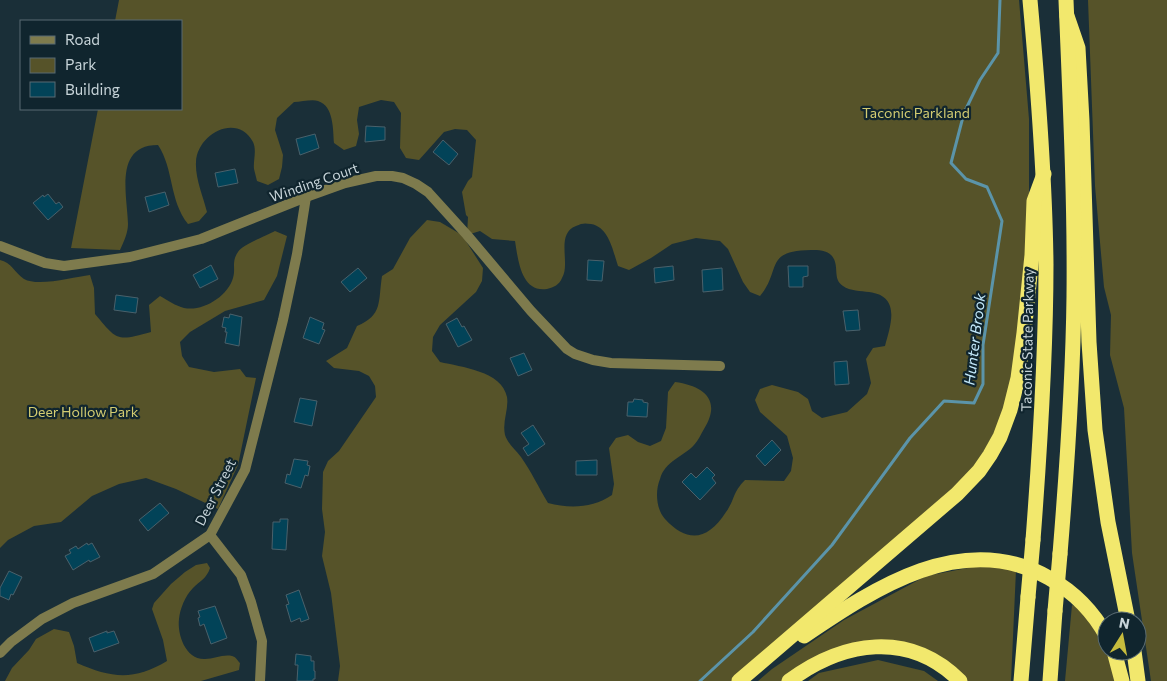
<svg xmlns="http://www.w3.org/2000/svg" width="1167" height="681" font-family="Commissioner,sans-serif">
<rect width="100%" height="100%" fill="#1a2f38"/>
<g fill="#565329">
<path d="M119,0H1019L1029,119V193L1028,231L1013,376L1003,416L974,470L732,681H338L340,666L331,593L322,556L325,532L322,509L323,472L328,461L339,451L376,397L375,386L369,376L359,371L334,368L326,361L347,348L357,326C383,315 378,302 382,276L393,269L410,238L427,220L440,222L462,235L483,268L482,281L476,292L440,325L433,337L432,351L440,362C461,367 502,371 507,397C509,409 502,421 505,435C508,444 515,449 521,457C531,471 539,488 548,503C570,509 593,508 612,495L614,484L609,448L616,438L628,435L638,442L650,446L661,441L666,428L668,392L675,382C704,386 722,400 704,429C701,434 698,441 694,445C683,457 665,461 660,479C655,491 656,509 665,519C688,544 708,540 726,512C735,500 732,493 745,480L784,481L791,471L793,458L787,436L760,412L755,400L760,389L772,385L798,392L808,399L812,411L822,418L847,412L867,394L871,383L866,359L873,348L885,346C891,324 901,296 869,292C861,291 850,291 843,286C832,279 840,266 832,256C827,250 818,250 811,250C763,251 782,270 760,296L750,292L743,282L728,249L720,241L696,238L672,244L651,258L629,270L618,266C613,251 609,227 591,224C585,223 582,223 576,226C555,234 571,264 562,278C559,285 554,287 547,289C521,293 518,259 515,241L492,239L480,231L467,235L468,217L466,215L462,192L468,181L472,177L476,140L467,130L455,129L444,132L419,160L406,158L400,148L401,113L394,102L381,100L359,107L357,120L359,134L356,146L344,150L334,143C333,130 334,106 318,101C312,99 301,102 294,102L277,118L275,130L283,155L282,167L279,179L268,185L257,181C256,177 255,173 254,169C253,161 257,150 253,142C237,112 197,134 196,162C195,178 203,196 207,212L199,221L188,224C169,200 174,169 158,145C114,145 127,194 128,224C128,233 124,241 120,250L71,248L98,109H181V21H115Z"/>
<path d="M1088,0H1167V681H1151L1132,553L1124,408L1110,355L1111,315L1104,287L1095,186Z"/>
<path d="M275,231L287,236L277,276L264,300L225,311L190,332L180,342L182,356L189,367L214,372L240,369L246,377L256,378L238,465L218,509L176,489L146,478L119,484L92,496L61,522L34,526L8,540L0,548V260C11,262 15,273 24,279C38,287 74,277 90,275L94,288L95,314C117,340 116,342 151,332L149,305L160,296C167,300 176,306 184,308C203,312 228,296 233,278C236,268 231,262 238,252C242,245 266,236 275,231Z"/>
<path d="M207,563L210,568C207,578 200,581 193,588C185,596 180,609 179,619C177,635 186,660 205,659C214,659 223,654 232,656C236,657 237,660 240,663L239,670L201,681H5L12,668L29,650L36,639L54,629L69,632L74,646L77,663C111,678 134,681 167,661L163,640L152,609L154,603L171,584L185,572L196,565Z"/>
<path d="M988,564L1016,570L1011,681H966L876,642L783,681H758L772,669L844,620L926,576Z"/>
<path d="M1072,605L1084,610L1101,638L1117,681H1065Z"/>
<path d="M878,660L924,671L938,681H808L819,673Z"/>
</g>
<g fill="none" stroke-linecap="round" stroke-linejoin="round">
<path stroke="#5b94a9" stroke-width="3" d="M700,681L753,632L832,545L910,438L944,401L974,403L983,384V345L1002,221L987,187L966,179L951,163L964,113L980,80L998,53L1000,0"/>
</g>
<g fill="#024358" stroke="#4a616b">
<path d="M366,126L385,127V140L365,142Z"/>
<path d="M315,134L319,148L300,155L296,139Z"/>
<path d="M443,140L458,154L449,165L433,152Z"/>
<path d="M235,169L238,183L218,187L215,173Z"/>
<path d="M165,192L169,205L149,212L145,197Z"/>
<path d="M48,194L56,204L59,202L63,207L48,220L33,203L43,195L44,197Z"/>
<path d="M588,260L604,261L602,281L587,280Z"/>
<path d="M211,265L218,279L200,288L193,275Z"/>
<path d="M673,266L674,280L655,283L654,268Z"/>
<path d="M788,266H808V276L803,277V287H789Z"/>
<path d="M358,268L367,278L350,292L341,282Z"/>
<path d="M722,268L723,290L703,292L702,270Z"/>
<path d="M116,295L138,298L136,313L114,310Z"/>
<path d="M858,310L860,330L846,331L843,311Z"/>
<path d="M230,314L242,317L239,346L225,343L227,332H225L226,328L222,327L224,317L229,318Z"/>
<path d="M310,317L324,323L322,329L325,330L319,344L303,338Z"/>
<path d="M457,318L462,327L464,326L472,340L458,347L446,324Z"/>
<path d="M524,353L532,370L518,376L510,358Z"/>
<path d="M847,361L849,384L835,385L834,362Z"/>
<path d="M300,398L317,401L312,426L294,422Z"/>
<path d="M634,399L643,400V402L648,403L647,417L627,416L628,402H633Z"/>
<path d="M533,425L545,444L528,456L523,448L529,444L521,433Z"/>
<path d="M772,440L781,450L765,466L756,456Z"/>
<path d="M294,459L308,461L307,465L310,466L308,476L305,475L301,488L285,483L287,474L290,475Z"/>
<path d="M597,460V475H576V461Z"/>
<path d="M707,467L715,475L712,478L716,483L700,500L682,482L691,473L696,478Z"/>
<path d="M160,503L169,513L148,531L139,520Z"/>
<path d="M280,519H288L286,550L272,549L273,522H280Z"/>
<path d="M87,543L88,545L92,543L100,557L90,562L89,560L73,570L65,556L71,553L69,550L76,546L78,549Z"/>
<path d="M9,571L22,577L13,595L11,594L9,600L0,596V588Z"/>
<path d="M299,590L309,619L301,622L300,618L291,622L286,605L289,604L286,595Z"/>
<path d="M215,606L227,638L211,644L204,624L200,626L198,618L200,617L198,611Z"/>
<path d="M107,631V633L114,631L119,643L94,652L89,638Z"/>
<path d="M296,654L311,656V661H314V671H315V679H313V681H297L298,665H295Z"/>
</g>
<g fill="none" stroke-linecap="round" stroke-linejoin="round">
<g stroke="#7e7b4d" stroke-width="10">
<path d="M0,246L45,263L64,266L130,257L201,239L306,197L345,183L376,176H392L403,178L416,184L428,192L467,235L531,311L567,349L575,354L593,360L611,363L720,366"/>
<path d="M210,535L241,575L251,602L262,641L260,681"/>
<path d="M0,653L11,642L42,619L73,603L153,574L210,535L245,470L283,320L297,254L306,197"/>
</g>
<g stroke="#f2e86d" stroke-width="15">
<path d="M1030,0C1038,88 1045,176 1046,264C1046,356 1040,448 1033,540"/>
<path d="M1067,16L1078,48L1082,121L1089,342L1095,430L1108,522L1128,621"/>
<path d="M1060,554C1067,468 1073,383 1074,296C1075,198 1070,99 1066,0"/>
<path d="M804,636C875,588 963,529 1049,578C1074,592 1093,611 1107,637"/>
<path d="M1114,651L1122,681"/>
<path d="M1134,651L1138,681"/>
<path d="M739,681L957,494L979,471L990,455L1000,437L1010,410L1018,378L1024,333L1032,255L1034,201L1044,174"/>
<path d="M789,681C843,641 909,630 960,681"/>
<path d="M1021,681L1028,597"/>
<path d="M1050,681L1055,611"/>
</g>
<g stroke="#f2e86d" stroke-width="15">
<path d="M1028,597L1033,540"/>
<path d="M1055,611L1060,554"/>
</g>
</g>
<g text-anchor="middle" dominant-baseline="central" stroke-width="4.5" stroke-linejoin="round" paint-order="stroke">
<g font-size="14" fill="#d3cc71" stroke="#10252e">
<text x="916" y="112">Taconic Parkland</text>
<text x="83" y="411">Deer Hollow Park</text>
</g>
<g font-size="14" fill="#c7d4d9" stroke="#10252e">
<text transform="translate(314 182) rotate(-19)">Winding Court</text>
<text transform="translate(1027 340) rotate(-89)">Taconic State Parkway</text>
<text transform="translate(215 492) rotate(-63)">Deer Street</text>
</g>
<g font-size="15" font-style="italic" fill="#c3e9fa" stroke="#10252e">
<text transform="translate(974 339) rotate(-83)">Hunter Brook</text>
</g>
</g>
<rect x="20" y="20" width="162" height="90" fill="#10252e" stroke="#596b72"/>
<rect x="30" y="36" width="25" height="8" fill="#7e7b4d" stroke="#596b72"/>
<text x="65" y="45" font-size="15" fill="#c7d4d9">Road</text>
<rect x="30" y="58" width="25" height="15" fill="#565329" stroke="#596b72"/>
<text x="65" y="70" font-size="15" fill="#c7d4d9">Park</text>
<rect x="30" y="82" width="25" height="15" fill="#024358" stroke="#596b72"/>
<text x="65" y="95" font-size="15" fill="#c7d4d9">Building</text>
<g transform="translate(1122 636) rotate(11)"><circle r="24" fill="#10252e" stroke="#596b72"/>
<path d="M0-4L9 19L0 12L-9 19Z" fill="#c6bc3d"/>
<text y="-8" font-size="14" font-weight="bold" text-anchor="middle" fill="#c7d4d9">N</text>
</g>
</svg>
